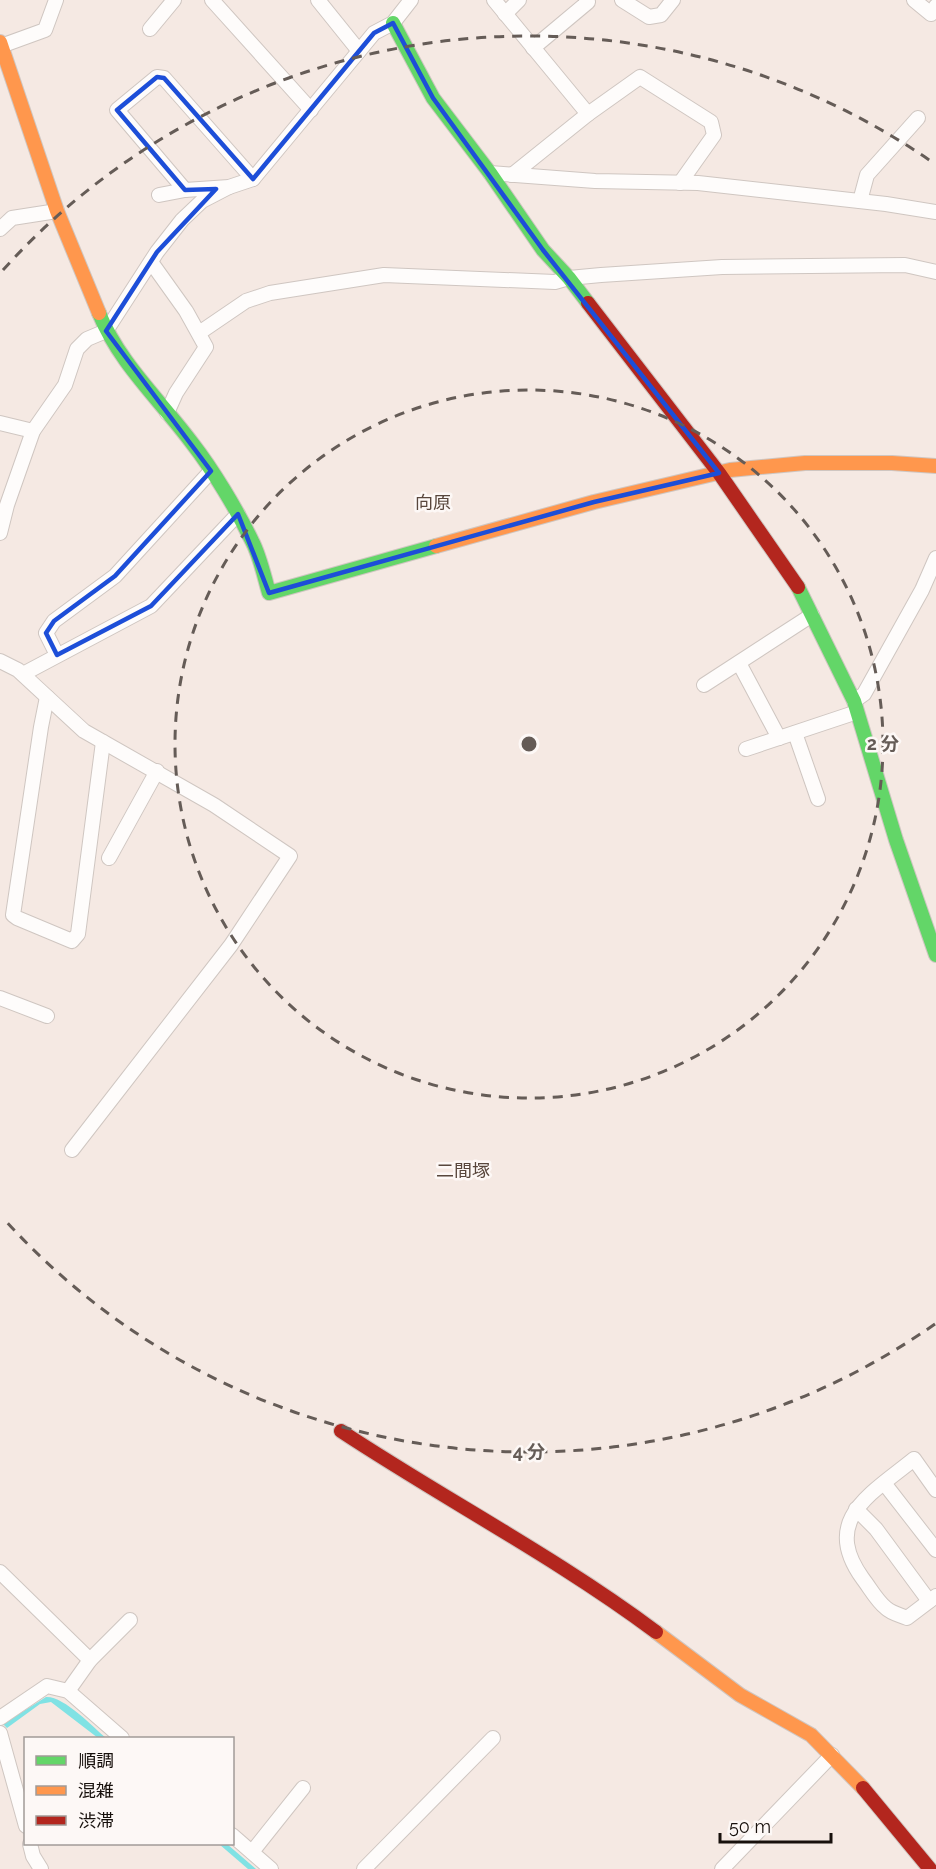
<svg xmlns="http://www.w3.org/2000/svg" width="936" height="1869" font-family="Raleway,'Noto Sans JP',sans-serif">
<rect width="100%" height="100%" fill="#f5e9e3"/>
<g fill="#80e2e4">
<path d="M46,1697C64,1696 93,1727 106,1738H98L51,1702L40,1704L7,1728L3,1724Z"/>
<path d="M219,1844H227L256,1869H248Z"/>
</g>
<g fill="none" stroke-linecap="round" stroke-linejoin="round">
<defs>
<g id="street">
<path d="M212,0L311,110"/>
<path d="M318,0L359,51"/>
<path d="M494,0L588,114"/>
<path d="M622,0L649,17L661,15L673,0"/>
<path d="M914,0L931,14L936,6"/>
<path d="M505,14L519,0"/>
<path d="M150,29L174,0"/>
<path d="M1,46L45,30L56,0"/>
<path d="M533,48L588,2L586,0"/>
<path d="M490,173L595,181L698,183L886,204L936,212"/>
<path d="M512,175L588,114L640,77L711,122L714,135L680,183"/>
<path d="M185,190L117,110L157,77L164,78L253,179"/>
<path d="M159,195L185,190L229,187L253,179L374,33L393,23L411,0"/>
<path d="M860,201L867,175L918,118"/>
<path d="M0,229L12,218L57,211"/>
<path d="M151,262L186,311L206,347L176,393L167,413"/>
<path d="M199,333L246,301L270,293L384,275L555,282L569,278L601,275L722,267L905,265L936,272"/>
<path d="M0,423L33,431"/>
<path d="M0,533L7,505L33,431L65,385L77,349L87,339L106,331L157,252L182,220L202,201L229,187"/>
<path d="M57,655L46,633L54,621L115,576L211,471"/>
<path d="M0,661L18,670L84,731L214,805L290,856L231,945L72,1150"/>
<path d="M739,663L779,738"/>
<path d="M23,674L151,606L238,514"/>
<path d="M704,685L812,615"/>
<path d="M47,697L41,727L13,915L17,918L72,941L78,934L103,742"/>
<path d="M854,701L864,694L922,590L936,558"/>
<path d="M795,733L818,799"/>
<path d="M746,749L857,712"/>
<path d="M109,858L157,771"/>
<path d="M0,998L47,1016"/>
<path d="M884,1483L936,1550"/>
<path d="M936,1490L914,1459C871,1494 820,1520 863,1579C870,1588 877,1601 886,1608C891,1613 900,1615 907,1618L936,1596"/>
<path d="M856,1509L876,1529L929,1601"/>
<path d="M0,1572L90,1660"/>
<path d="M68,1691L90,1660L130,1620"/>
<path d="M0,1718L47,1686L68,1691L122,1738"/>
<path d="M0,1733L26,1826"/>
<path d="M232,1835L271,1869"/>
<path d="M30,1844L33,1856L41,1869"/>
<path d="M252,1852L303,1788"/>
<path d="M364,1869L493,1738"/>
<path d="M722,1869L832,1755"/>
</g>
<g id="fast">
<path d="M393,23L433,98L490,173L543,250L569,278L588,303"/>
<path d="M99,313C119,363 160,400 192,443C213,470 237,510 252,541C260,556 264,576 269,593L436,546"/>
<path d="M798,587L854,701L896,840L936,955"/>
</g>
<g id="slow">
<path d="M0,42L57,211L99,313"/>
<path d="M436,546L594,502L730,470L805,463H892L936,466"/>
<path d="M656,1632L740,1695L811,1735L863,1788"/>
</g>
<g id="jam">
<path d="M588,303L719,473L798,587"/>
<path d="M341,1431C444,1499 557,1558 656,1632"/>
<path d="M863,1788L930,1869"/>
</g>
</defs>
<use href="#street" stroke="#cfc6c1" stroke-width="16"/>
<use href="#fast" stroke="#cfc6c1" stroke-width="16"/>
<use href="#slow" stroke="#cfc6c1" stroke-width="16"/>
<use href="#jam" stroke="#cfc6c1" stroke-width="16"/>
<use href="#street" stroke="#fefcfb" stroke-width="14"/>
<use href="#fast" stroke="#63d668" stroke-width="14"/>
<use href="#slow" stroke="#ff974d" stroke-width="14"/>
<use href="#jam" stroke="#b3261e" stroke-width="14"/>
</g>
<path fill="none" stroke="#1d4ed8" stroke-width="4.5" stroke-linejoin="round" d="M393,23L433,98L543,250L719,473L594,502L269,593L238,514L151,606L57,655L46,633L54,621L115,576L211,471L106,331L157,252L216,189L185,190L117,110L157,77L164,78L253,179L374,33Z"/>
<g fill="none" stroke="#655c57" stroke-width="3" stroke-dasharray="10 8">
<circle cx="529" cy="744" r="354"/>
<path d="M935 1324A708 708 0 0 1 3 1218M3 270A708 708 0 0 1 935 164"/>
</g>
<g text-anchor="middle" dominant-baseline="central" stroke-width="5" stroke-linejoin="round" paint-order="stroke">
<g font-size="18" fill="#59473d" stroke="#fdf8f6">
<text x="433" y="502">向原</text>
<text x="463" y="1170">二間塚</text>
</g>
</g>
<circle cx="529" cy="744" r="9" fill="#655c57" stroke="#fdf8f6" stroke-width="3"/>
<g font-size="18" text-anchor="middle" font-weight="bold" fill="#655c57" stroke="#fdf8f6" stroke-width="5" stroke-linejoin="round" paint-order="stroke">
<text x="883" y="750">2 分</text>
<text x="529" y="1458">4 分</text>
</g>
<rect x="24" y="1737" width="210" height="108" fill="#fdf8f6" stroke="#a19b98" stroke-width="1.5"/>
<rect x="36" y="1756" width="30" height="9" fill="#63d668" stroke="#a19b98" stroke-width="1.5"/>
<text x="78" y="1767" font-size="18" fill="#17100c">順調</text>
<rect x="36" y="1786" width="30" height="9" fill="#ff974d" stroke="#a19b98" stroke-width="1.5"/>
<text x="78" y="1797" font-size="18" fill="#17100c">混雑</text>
<rect x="36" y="1816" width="30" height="9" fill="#b3261e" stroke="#a19b98" stroke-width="1.5"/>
<text x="78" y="1827" font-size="18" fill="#17100c">渋滞</text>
<path d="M720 1833v9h111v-9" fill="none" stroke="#17100c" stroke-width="3"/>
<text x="729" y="1833" font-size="18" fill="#17100c" stroke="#fdf8f6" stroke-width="4.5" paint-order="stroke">50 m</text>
</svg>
